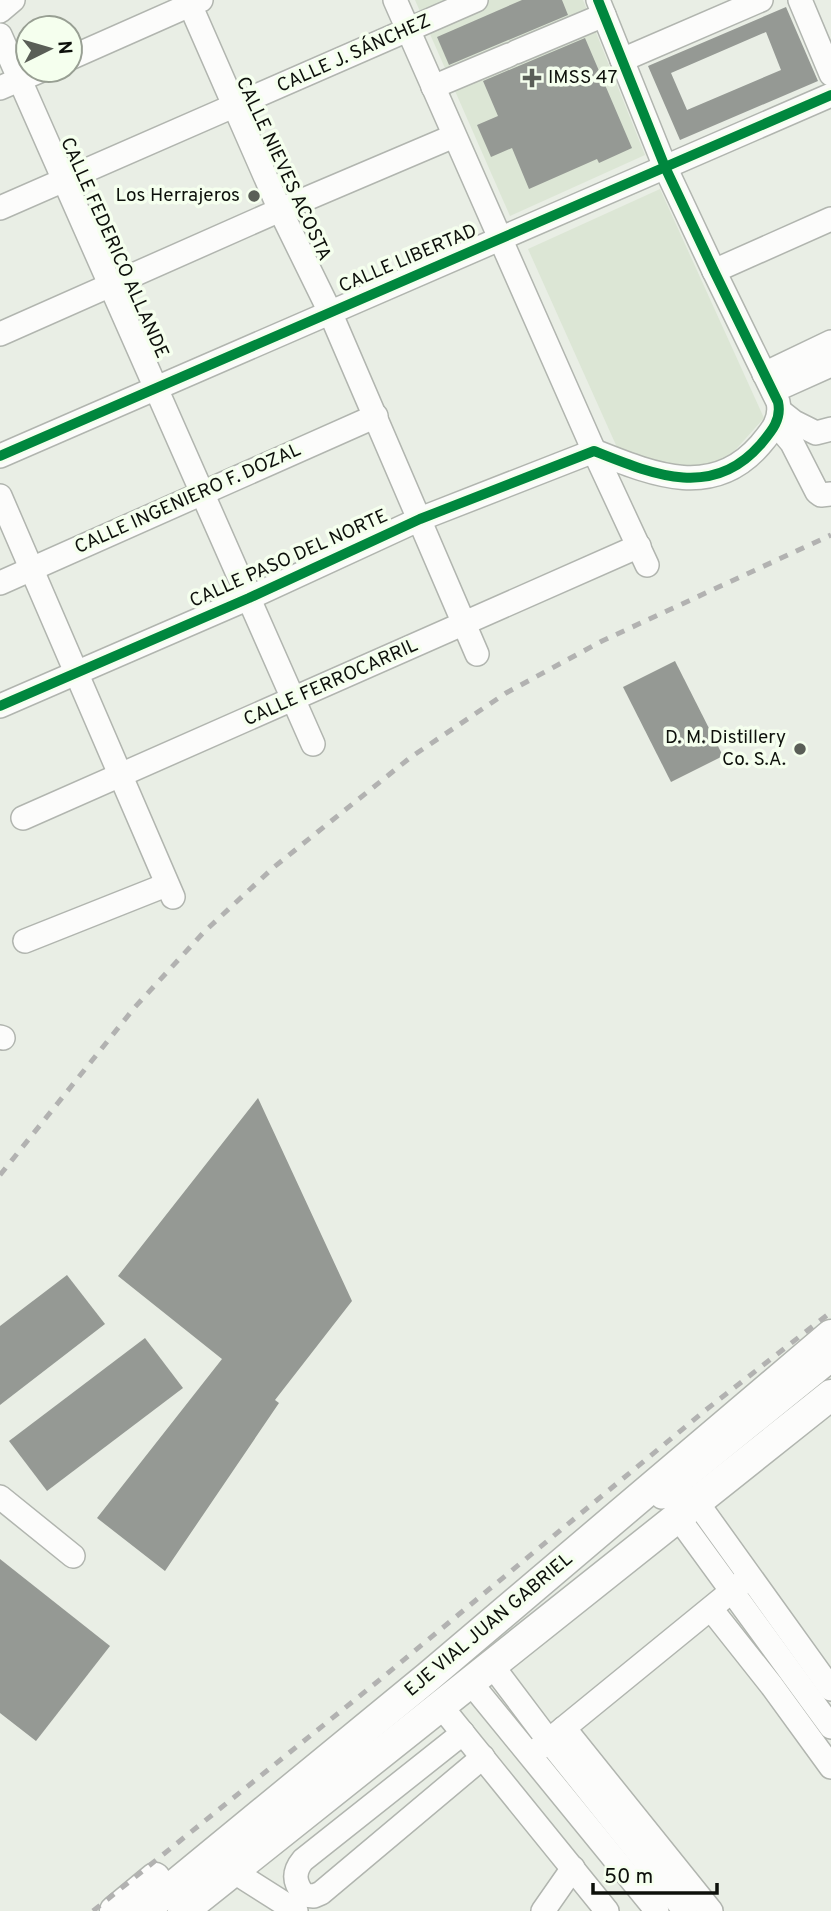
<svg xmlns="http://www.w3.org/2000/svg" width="831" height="1911" font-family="Overpass,sans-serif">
<rect width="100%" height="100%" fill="#e9eee5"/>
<g fill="#dce6d5">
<path d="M415,0H583L645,155L510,216Z"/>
<path d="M660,189L764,418L729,457L704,468L675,469L620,454L528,249Z"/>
</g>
<g fill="#959994" fill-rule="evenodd">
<path d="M522,0H562L568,15L449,65L437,37Z"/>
<path d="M786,7L818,81L680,140L648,66ZM766,32L781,70L687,110L671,73Z"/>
<path d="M585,38L632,148L599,163L597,159L529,189L512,148L491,157L477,125L498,116L483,81Z"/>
<path d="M675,661L723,756L671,782L623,687Z"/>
<path d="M258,1098L352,1301L275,1400L279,1403L165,1571L97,1518L222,1359L118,1276Z"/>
<path d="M67,1275L105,1324L0,1405V1326Z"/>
<path d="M145,1338L183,1388L47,1491L9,1441Z"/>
<path d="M0,1559L110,1646L36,1741L0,1713Z"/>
</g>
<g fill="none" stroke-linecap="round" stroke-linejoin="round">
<defs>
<g id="minor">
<path d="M188,0L280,210L330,312L477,654"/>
<path d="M395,0L594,451L647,565"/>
<path d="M800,0L831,74"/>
<path d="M0,11L13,0"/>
<path d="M0,35L313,744"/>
<path d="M516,52L604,15"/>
<path d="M70,58L201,0"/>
<path d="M622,60L761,0"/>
<path d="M433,87L509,55"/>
<path d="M0,88L42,70"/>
<path d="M0,208L476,0"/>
<path d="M714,271L831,219"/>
<path d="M0,334L280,210L454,136"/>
<path d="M764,374L831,342"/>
<path d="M773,391L831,365"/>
<path d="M780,411L794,422L816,433L831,429"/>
<path d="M776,424L792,443L817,492L821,495L831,494"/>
<path d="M0,456L831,95"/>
<path d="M0,496L173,897"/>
<path d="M0,583L376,416"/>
<path d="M0,706L249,598L420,519L594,451C652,474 712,500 760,445C771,432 782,420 778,402L714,271L665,167L598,0"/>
<path d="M23,818L639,546"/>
<path d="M25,941L166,885"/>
<path d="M0,1037L3,1038"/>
<path d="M0,1497L73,1556"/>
<path d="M662,1497L831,1360"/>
<path d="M696,1501L831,1689"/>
<path d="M677,1516L831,1727"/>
<path d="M711,1609L772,1686L831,1767"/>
<path d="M491,1664L549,1741L685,1911"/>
<path d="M470,1682L657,1911"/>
<path d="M440,1705L607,1911"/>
<path d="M564,1728L711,1911"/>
<path d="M463,1733L303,1860C293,1872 294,1883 304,1895L314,1896L321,1893L483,1757"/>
<path d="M537,1750L749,1577"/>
<path d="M233,1871L296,1911"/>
<path d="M543,1911L573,1868"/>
</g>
<g id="major">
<path d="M115,1911L155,1878"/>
<path d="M143,1911L428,1677L831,1335"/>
<path d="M183,1911L831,1395"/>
</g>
</defs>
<use href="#minor" stroke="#b1b5af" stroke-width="26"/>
<use href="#major" stroke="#b1b5af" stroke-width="33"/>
<use href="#minor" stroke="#fcfcfb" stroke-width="23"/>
<use href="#major" stroke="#fcfcfb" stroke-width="30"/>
<g stroke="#b2b2b1" stroke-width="5" stroke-dasharray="9 9" stroke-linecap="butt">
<path d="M0,1175L135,1007L204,932L274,867L411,757L506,693L602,641L831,535"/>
<path d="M93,1911L377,1682L707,1409L831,1312"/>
</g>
<defs>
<g id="cycleway">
<path d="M0,456L831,95"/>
<path d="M0,706L249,598L420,519L594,451C652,474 712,500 760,445C771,432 782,420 778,402L714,271L665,167L598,0"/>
</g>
</defs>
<use href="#cycleway" stroke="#f5ffee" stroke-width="15"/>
<use href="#cycleway" stroke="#00873e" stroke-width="10"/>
</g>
<g fill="#5a5e57" stroke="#f5ffee" stroke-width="2.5">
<path d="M528.5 67.5h7v7h7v7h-7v7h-7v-7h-7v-7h7z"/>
<circle cx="254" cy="196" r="7"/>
<circle cx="800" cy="749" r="7"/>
</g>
<g text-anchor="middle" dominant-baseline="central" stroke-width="7" stroke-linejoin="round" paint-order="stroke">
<g font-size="19" fill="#0d100b" stroke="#f5ffee">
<text transform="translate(354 54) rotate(-24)">CALLE J. SÁNCHEZ</text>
<text transform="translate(283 169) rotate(65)">CALLE NIEVES ACOSTA</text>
<text transform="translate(114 248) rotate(66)">CALLE FEDERICO ALLANDE</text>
<text transform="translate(408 259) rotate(-23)">CALLE LIBERTAD</text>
<text transform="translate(188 499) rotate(-24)">CALLE INGENIERO F. DOZAL</text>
<text transform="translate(289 559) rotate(-24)">CALLE PASO DEL NORTE</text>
<text transform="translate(331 683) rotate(-24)">CALLE FERROCARRIL</text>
<text transform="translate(489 1625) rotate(-40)">EJE VIAL JUAN GABRIEL</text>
</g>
<g font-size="19" fill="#0d100b" stroke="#f5ffee" text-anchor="end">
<text x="548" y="78" text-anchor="start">IMSS 47</text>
<text x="240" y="196">Los Herrajeros</text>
<text x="786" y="738">D. M. Distillery<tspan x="786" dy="22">Co. S.A.</tspan></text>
</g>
</g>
<g transform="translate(49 49) rotate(85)"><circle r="33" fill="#f5ffee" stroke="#989f93" stroke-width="2"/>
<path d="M0-5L12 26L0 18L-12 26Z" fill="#5a5e57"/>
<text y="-10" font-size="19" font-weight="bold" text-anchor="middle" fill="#0d100b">N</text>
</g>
<path d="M593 1883v10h124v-10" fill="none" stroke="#0d100b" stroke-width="3.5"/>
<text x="604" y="1883" font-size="21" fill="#0d100b" stroke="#f5ffee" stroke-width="5" paint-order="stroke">50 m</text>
</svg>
